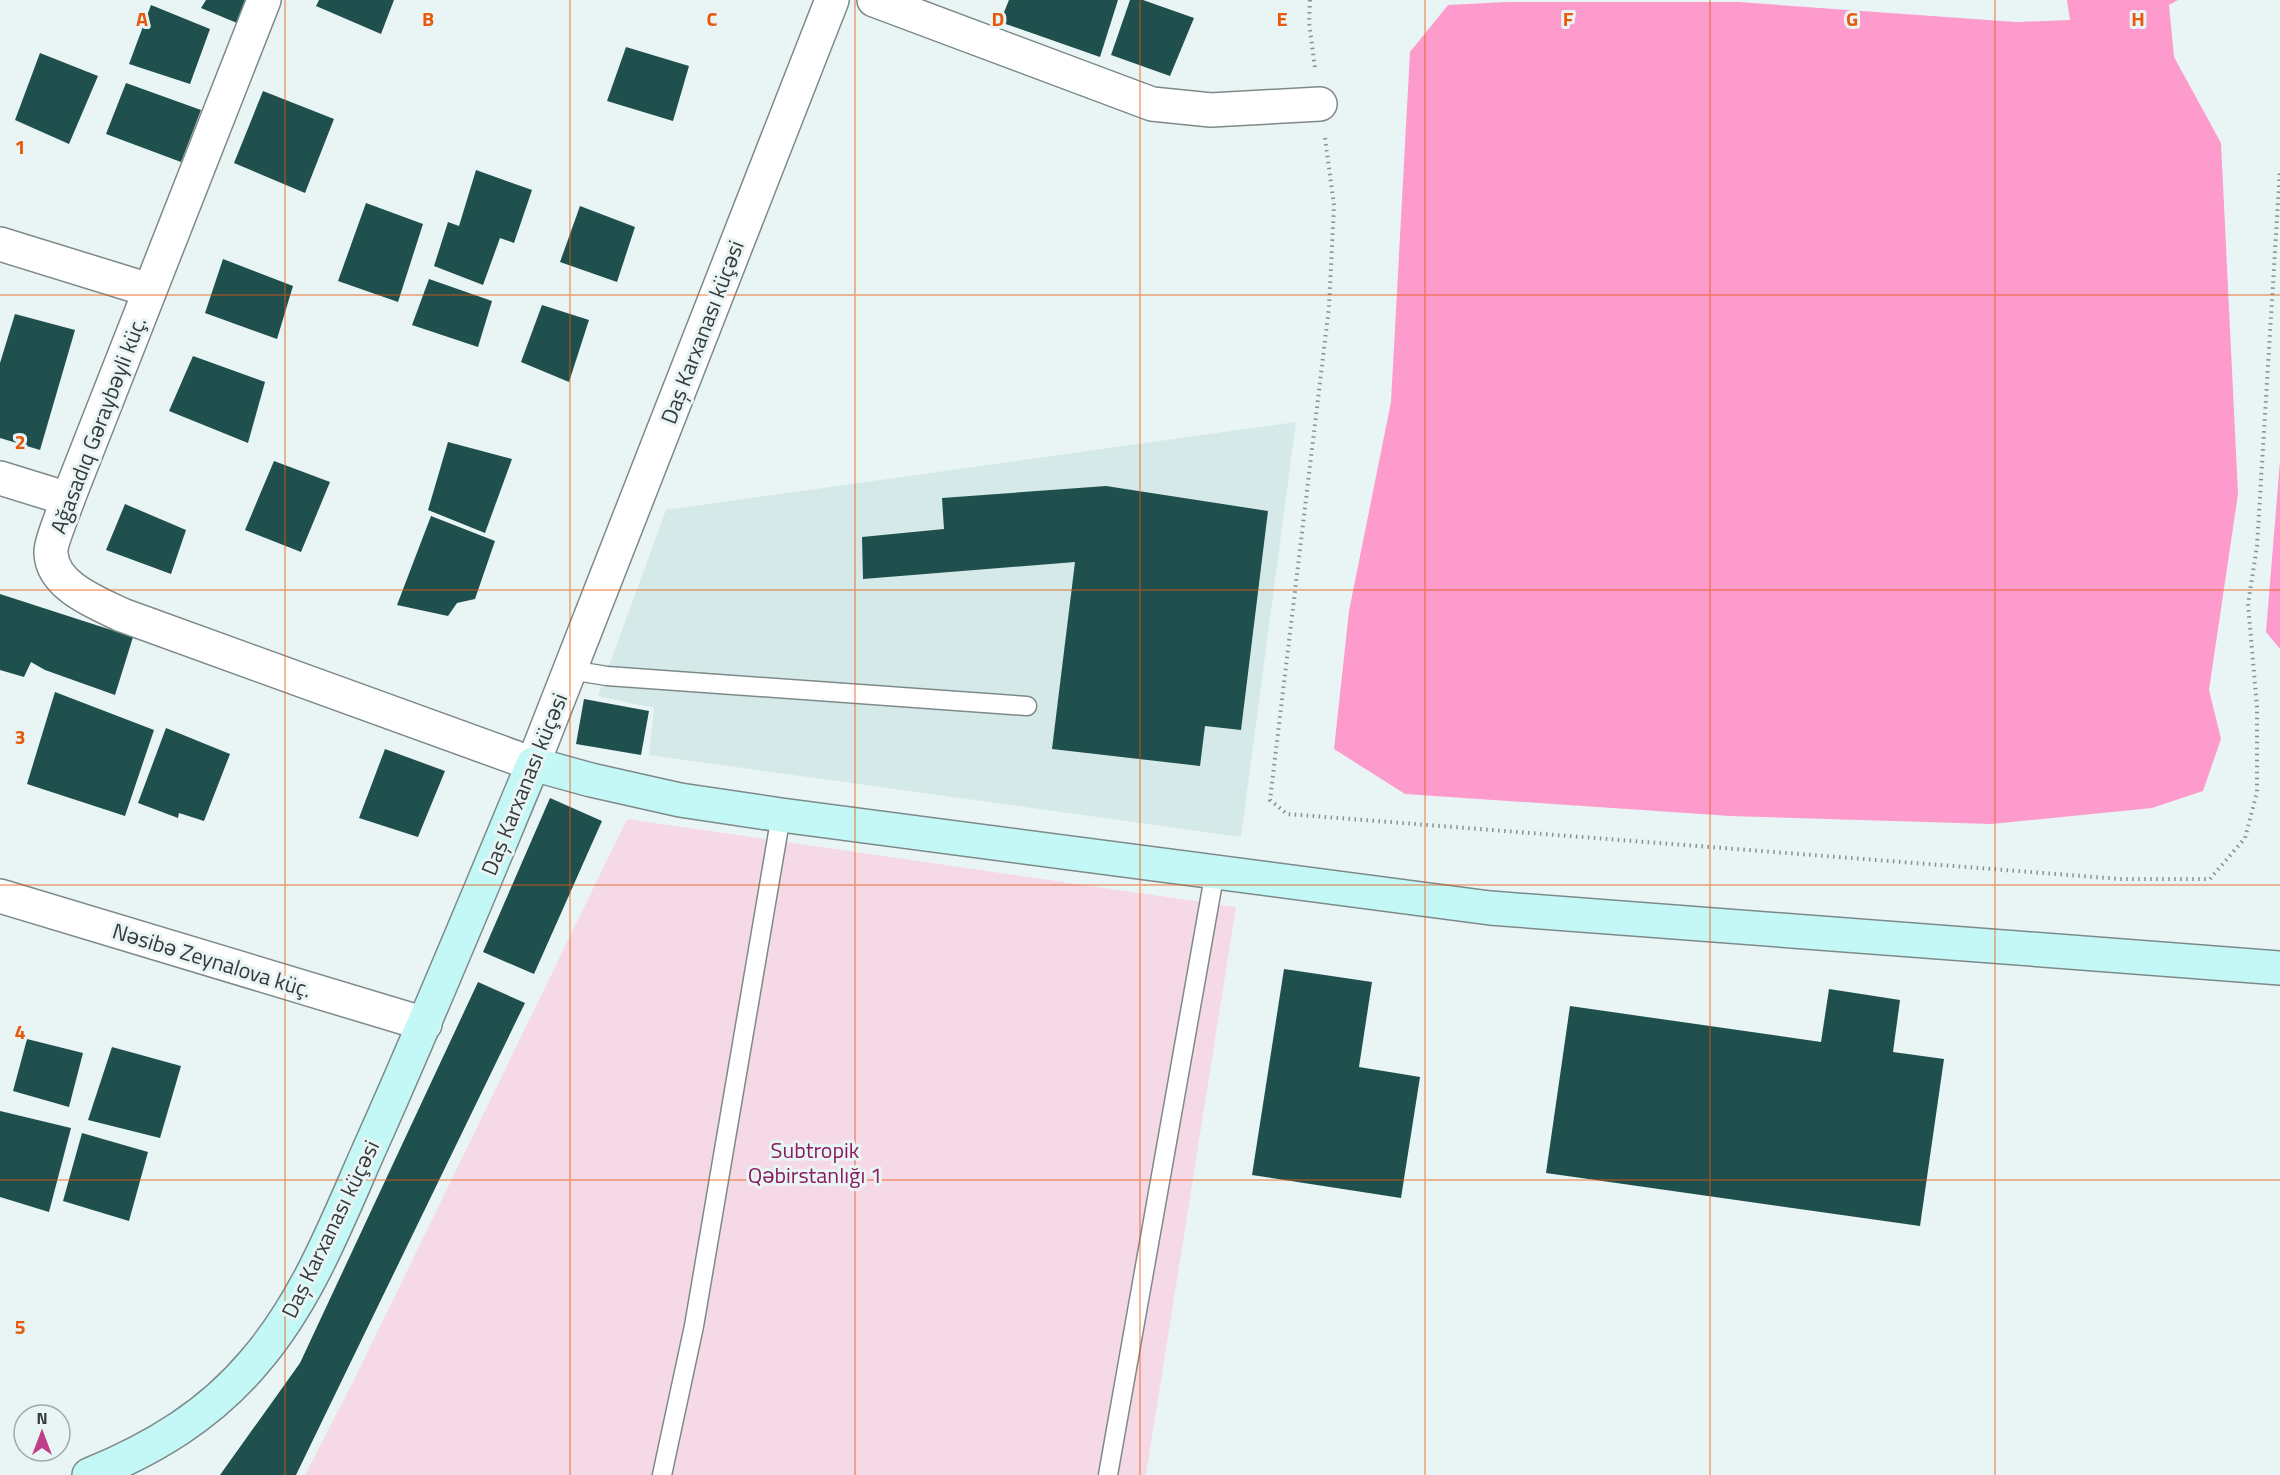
<svg xmlns="http://www.w3.org/2000/svg" width="2280" height="1475" font-family="'Titillium Web',sans-serif">
<rect width="100%" height="100%" fill="#e9f5f4"/>
<path fill="#d5e9e8" d="M1296,422L1241,837L649,755L654,708L598,696L666,510Z"/>
<path fill="#f6d9e6" d="M627,819L1236,907L1146,1475H305L354,1380Z"/>
<g fill="#fd9bcc">
<path d="M2067,0H2178L2169,5L2174,57L2221,143L2238,494L2209,690L2221,739L2203,791L2152,808L1991,824L1730,816L1405,794L1334,749L1349,611L1391,402L1410,52L1448,5L1506,2H1738L2016,22L2070,20Z"/>
<path d="M2280,461V649L2266,632Z"/>
</g>
<g fill="#20504e">
<path d="M206,0H245L237,23L201,8Z"/>
<path d="M319,0H394L381,34L316,6Z"/>
<path d="M1009,0H1118L1100,57L1000,22Z"/>
<path d="M1130,0H1143L1194,18L1170,76L1111,55Z"/>
<path d="M151,5L210,29L190,84L129,64Z"/>
<path d="M626,47L689,66L673,121L607,101Z"/>
<path d="M40,53L98,76L69,144L15,120Z"/>
<path d="M126,83L201,110L181,162L106,134Z"/>
<path d="M263,91L334,119L305,193L234,163Z"/>
<path d="M476,170L532,190L514,243L500,238L483,285L434,266L448,222L459,226Z"/>
<path d="M366,203L423,224L398,302L338,281Z"/>
<path d="M580,206L635,227L617,282L560,262Z"/>
<path d="M223,259L293,286L277,339L205,313Z"/>
<path d="M429,279L492,301L478,347L412,325Z"/>
<path d="M542,305L589,320L569,382L521,362Z"/>
<path d="M15,314L75,330L40,450L0,438V363Z"/>
<path d="M193,356L265,382L248,443L169,411Z"/>
<path d="M448,442L512,459L485,533L428,510Z"/>
<path d="M274,461L330,482L301,552L245,530Z"/>
<path d="M1106,486L1268,511L1241,730L1205,726L1200,766L1052,749L1075,562L863,579L862,537L944,529L942,498Z"/>
<path d="M125,504L186,530L171,574L106,550Z"/>
<path d="M431,516L495,541L475,599L457,603L448,616L397,605Z"/>
<path d="M0,594L133,637L115,695L45,670L31,662L24,677L0,670Z"/>
<path d="M55,692L154,730L125,816L27,784Z"/>
<path d="M584,699L649,711L641,755L576,744Z"/>
<path d="M166,728L230,754L204,821L179,813L178,818L138,803Z"/>
<path d="M385,749L445,771L418,837L359,818Z"/>
<path d="M550,798L602,821L534,974L483,952Z"/>
<path d="M1284,969L1372,982L1359,1067L1420,1077L1401,1198L1252,1175Z"/>
<path d="M478,982L525,1003L296,1475H220L300,1363Z"/>
<path d="M1829,989L1900,1000L1893,1052L1944,1059L1920,1226L1546,1173L1570,1006L1821,1042Z"/>
<path d="M27,1039L83,1053L69,1107L13,1091Z"/>
<path d="M112,1047L181,1066L160,1138L88,1120Z"/>
<path d="M0,1111L71,1128L49,1212L0,1197Z"/>
<path d="M82,1133L148,1152L129,1221L63,1201Z"/>
</g>
<g fill="none" stroke-linecap="round" stroke-linejoin="round">
<defs>
<g id="lane">
<path d="M570,670L607,676L1027,706"/>
<path d="M662,1475L694,1326L781,815"/>
<path d="M1108,1475L1215,871"/>
</g>
<g id="street">
<path d="M264,0L68,499C64,511 50,544 51,553C52,586 97,603 122,615L533,764L832,0"/>
<path d="M874,0L1152,104L1211,110L1320,104"/>
<path d="M0,244L149,290"/>
<path d="M0,478L68,499"/>
<path d="M0,896L425,1024"/>
</g>
<path id="secondary" d="M89,1475C153,1449 210,1415 255,1361C309,1298 338,1219 372,1143C428,1018 480,891 533,764L591,780L680,800L781,815L1490,908L2280,968"/>
</defs>
<use href="#lane" stroke="#7e8989" stroke-width="21"/>
<use href="#street" stroke="#7e8989" stroke-width="36"/>
<use href="#secondary" stroke="#7e8989" stroke-width="36"/>
<g stroke="#88908f" stroke-width="4" stroke-dasharray="1.5 4.5" stroke-linecap="butt">
<path d="M1310,0L1309,22L1315,68"/>
<path d="M1325,138L1334,205L1329,307L1270,800L1287,814L2120,879H2210L2245,838L2257,792V707L2248,604L2257,546L2280,169"/>
</g>
<use href="#lane" stroke="#fff" stroke-width="18"/>
<use href="#street" stroke="#fff" stroke-width="33"/>
<use href="#secondary" stroke="#c3f8f6" stroke-width="33"/>
</g>
<path fill="none" stroke="#e8590c" stroke-width="1.5" stroke-opacity="0.55" d="M285,0V1475M570,0V1475M855,0V1475M1140,0V1475M1425,0V1475M1710,0V1475M1995,0V1475M0,295H2280M0,590H2280M0,885H2280M0,1180H2280"/>
<g text-anchor="middle" dominant-baseline="central" stroke-width="6" stroke-linejoin="round" paint-order="stroke">
<g font-size="22" fill="#363a3a" stroke="#e9f5f4">
<text transform="translate(702 332) rotate(-69)">Daş Karxanası küçəsi</text>
<text transform="translate(98 425) rotate(-69)">Ağasadıq Gəraybəyli küç.</text>
<text transform="translate(524 784) rotate(-68)">Daş Karxanası küçəsi</text>
<text transform="translate(212 960) rotate(17)">Nəsibə Zeynalova küç.</text>
<text transform="translate(330 1229) rotate(-64)">Daş Karxanası küçəsi</text>
</g>
<g font-size="22" fill="#8c1c5f" stroke="#e9f5f4">
<text x="815" y="1150">Subtropik<tspan x="815" dy="25">Qəbirstanlığı 1</tspan></text>
</g>
</g>
<g font-size="20" text-anchor="middle" font-weight="bold" fill="#e8590c" stroke="#e9f5f4" stroke-width="6" stroke-linejoin="round" paint-order="stroke">
<text x="142" y="26">A</text>
<text x="428" y="26">B</text>
<text x="712" y="26">C</text>
<text x="998" y="26">D</text>
<text x="1282" y="26">E</text>
<text x="1568" y="26">F</text>
<text x="1852" y="26">G</text>
<text x="2138" y="26">H</text>
<text x="20" y="154">1</text>
<text x="20" y="449">2</text>
<text x="20" y="744">3</text>
<text x="20" y="1039">4</text>
<text x="20" y="1334">5</text>
</g>
<g transform="translate(42 1433)"><circle r="28" fill="#e9f5f4" stroke="#a1aaaa" stroke-width="1.5"/>
<path d="M0-4.5L10 22L0 15L-10 22Z" fill="#bf3e87"/>
<text y="-9" font-size="16" font-weight="bold" text-anchor="middle" fill="#363a3a">N</text>
</g>
</svg>
